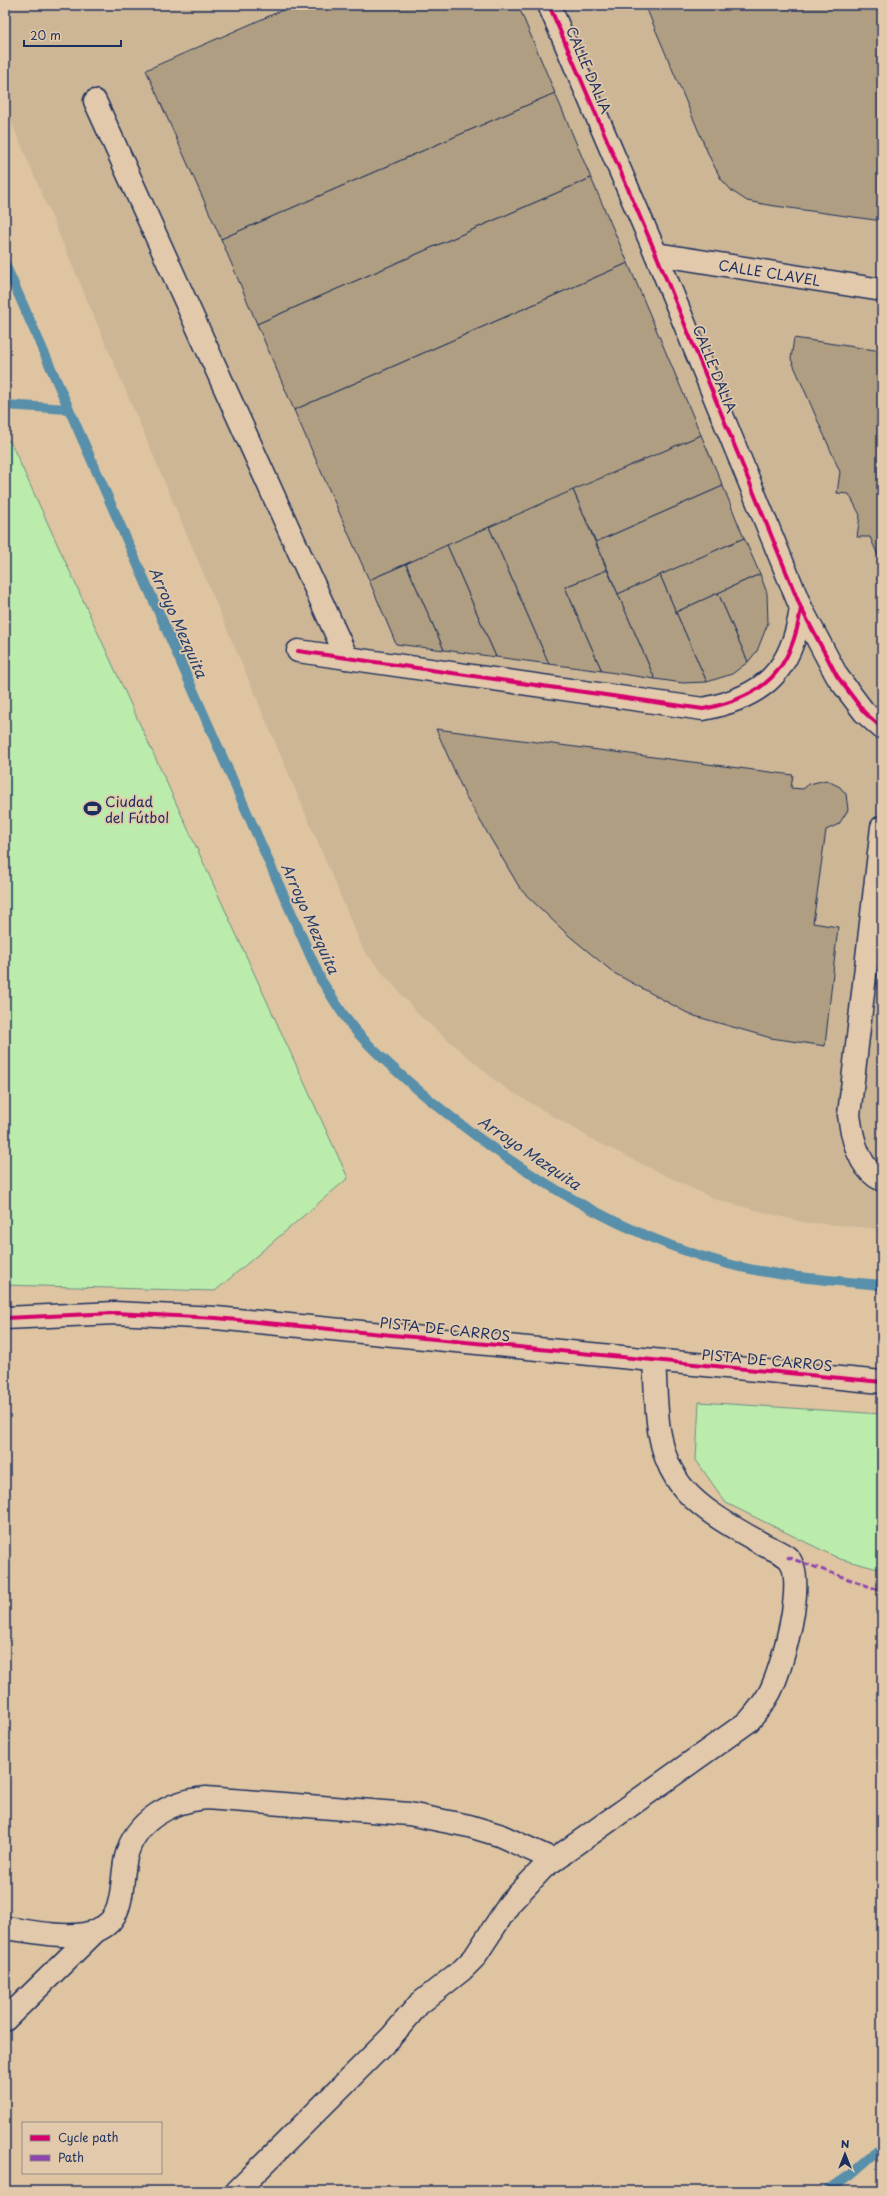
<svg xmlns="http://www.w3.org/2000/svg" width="887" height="2196" font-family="'Playpen Sans',sans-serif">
<rect width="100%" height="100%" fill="#dec4a1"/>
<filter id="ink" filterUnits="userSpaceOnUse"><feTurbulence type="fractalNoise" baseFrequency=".025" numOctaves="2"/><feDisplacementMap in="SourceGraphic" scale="8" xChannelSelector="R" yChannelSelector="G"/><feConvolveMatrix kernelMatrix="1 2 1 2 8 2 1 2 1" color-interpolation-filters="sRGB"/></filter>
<g filter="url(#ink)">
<path fill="#ccb696" d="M5,5H882V1229L802,1222L714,1199L597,1142L502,1086L420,1016L364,951L5,107Z"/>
<g fill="#bbecab" stroke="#6b8e84">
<path d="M5,441H10L348,1178L215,1291L5,1285Z"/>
<path d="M699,1402L882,1414V1570L840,1559L726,1503L696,1460Z"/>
</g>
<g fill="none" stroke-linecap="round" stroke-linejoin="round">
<g stroke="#588faa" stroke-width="10">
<path d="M5,264L321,980C332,996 342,1015 355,1030C379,1057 407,1081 435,1104C521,1174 619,1235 728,1264C778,1277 830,1280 882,1285"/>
<path d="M5,405L68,409"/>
<path d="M827,2191L849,2176L882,2147"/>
</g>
</g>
<g fill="#af9e81" stroke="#1b2f5e">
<path d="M294,5H518L555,93L221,239L146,70Z"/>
<path d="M645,5H882V221L768,205L747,201L732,191L721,179L710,158Z"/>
<path d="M555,93L591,178L257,324L221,239Z"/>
<path d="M591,178L628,263L294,410L257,324Z"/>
<path d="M628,263L701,435L369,580L294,410Z"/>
<path d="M794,338L882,351V581L877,580L880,560L870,537H857L860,515L849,494L837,493L840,472L791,359Z"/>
<path d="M701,435L723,486L596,542L573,490Z"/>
<path d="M723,486L744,538L618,594L596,542Z"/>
<path d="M573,490L607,570L565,587L602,671L549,664L489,527Z"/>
<path d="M489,527L549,664L496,657L447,545Z"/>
<path d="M744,538L760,574L676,612L660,575Z"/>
<path d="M447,545L496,657L444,650L406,564Z"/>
<path d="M406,564L444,650L396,644L369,580Z"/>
<path d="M607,570L618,594L655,679L602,671L565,587Z"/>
<path d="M760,574L767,593L768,623L757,651L748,662L718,593Z"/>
<path d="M660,575L676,612L707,682L683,683L655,679L618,594Z"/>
<path d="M718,593L748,662L732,674L707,682L676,612Z"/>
<path d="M436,729L793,775L791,788L803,789L809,784L826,780L840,787L846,794L848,810L839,824L826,830L813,923L838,927L825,1046L771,1038L691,1015L614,973L567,934L521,890L465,795Z"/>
</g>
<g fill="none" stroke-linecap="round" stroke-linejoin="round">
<defs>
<g id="minor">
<path d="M549,5L656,254L801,608L837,676L864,712L882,728"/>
<path d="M95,101L347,658"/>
<path id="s1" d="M656,254L882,290"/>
<path d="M298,651L703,709C764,697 792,671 801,608"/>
<path d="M882,827L849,1115C852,1138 859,1170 882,1180"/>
<path d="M5,1318L115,1313L216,1318L882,1382"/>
<path d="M5,1928C28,1931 61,1938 84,1934C128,1927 119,1889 126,1857C135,1820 171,1801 206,1798L409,1814L469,1826L499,1835L554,1860"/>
<path d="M5,2020L98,1929"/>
<path d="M237,2191L391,2037L419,2004L462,1970L474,1958L510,1903L544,1867L749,1721C757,1712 764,1703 770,1692C782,1669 808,1577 788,1558C780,1551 768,1548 759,1542C732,1527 692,1505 676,1478C654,1444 657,1400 654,1361"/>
</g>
</defs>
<use href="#minor" stroke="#1b2f5e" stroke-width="25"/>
<use href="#minor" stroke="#e3c9ab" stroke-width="22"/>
<path stroke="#8e44ad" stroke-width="3" stroke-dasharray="6 3" stroke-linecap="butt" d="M787,1557L882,1591"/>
<defs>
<g id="cycleway">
<path d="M549,5L656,254L801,608L837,676L864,712L882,728"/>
<path d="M298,651L703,709C764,697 792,671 801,608"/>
<path d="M5,1318L115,1313L216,1318L882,1382"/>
</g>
</defs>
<use href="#cycleway" stroke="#e3c9ab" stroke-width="6"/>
<use href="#cycleway" stroke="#d6006c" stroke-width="4"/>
</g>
</g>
<defs>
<symbol id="stadium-bare" viewBox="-9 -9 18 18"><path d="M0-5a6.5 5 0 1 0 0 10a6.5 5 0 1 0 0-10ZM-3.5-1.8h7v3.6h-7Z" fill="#1b2f5e" stroke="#e3c9ab" stroke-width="2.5" paint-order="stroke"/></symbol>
</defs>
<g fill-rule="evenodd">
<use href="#stadium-bare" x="80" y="796" width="25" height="25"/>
</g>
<g text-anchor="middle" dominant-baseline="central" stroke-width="3.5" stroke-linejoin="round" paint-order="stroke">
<g font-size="14" fill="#1b2f5e" stroke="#e3c9ab">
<text transform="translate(589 70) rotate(67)">CALLE DALIA</text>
<text stroke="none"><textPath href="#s1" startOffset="115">CALLE CLAVEL</textPath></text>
<text transform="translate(715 369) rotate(68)">CALLE DALIA</text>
<text transform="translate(445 1329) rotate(6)">PISTA DE CARROS</text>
<text transform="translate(767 1360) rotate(5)">PISTA DE CARROS</text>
</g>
<g font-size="14" fill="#1b2f5e" stroke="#e3c9ab" text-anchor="start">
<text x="105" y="801">Ciudad<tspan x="105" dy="16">del Fútbol</tspan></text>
</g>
<g font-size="15" font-style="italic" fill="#253f6b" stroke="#e3c9ab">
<text transform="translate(179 622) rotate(66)">Arroyo Mezquita</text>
<text transform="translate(311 918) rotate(66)">Arroyo Mezquita</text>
<text transform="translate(530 1152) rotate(34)">Arroyo Mezquita</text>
</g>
</g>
<rect width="887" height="2196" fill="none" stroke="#e3c9ab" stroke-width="20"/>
<rect x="10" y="10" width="867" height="2176" fill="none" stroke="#1b2f5e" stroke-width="1.5" filter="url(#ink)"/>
<rect x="22" y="2122" width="140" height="52" fill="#e3c9ab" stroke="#938b8c"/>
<rect x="30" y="2135" width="20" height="6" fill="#d6006c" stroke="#938b8c"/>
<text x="58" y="2142" font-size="12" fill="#1b2f5e">Cycle path</text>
<rect x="30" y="2155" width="20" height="6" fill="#8e44ad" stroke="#938b8c"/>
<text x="58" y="2162" font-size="12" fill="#1b2f5e">Path</text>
<g transform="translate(845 2154)" stroke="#e3c9ab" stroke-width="3" paint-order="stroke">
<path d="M0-3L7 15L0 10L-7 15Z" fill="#1b2f5e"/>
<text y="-6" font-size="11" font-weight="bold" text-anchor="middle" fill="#1b2f5e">N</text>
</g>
<path d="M24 40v6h97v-6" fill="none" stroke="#1b2f5e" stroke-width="2"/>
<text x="30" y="40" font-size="12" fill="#1b2f5e" stroke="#e3c9ab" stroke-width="3" paint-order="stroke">20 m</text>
</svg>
